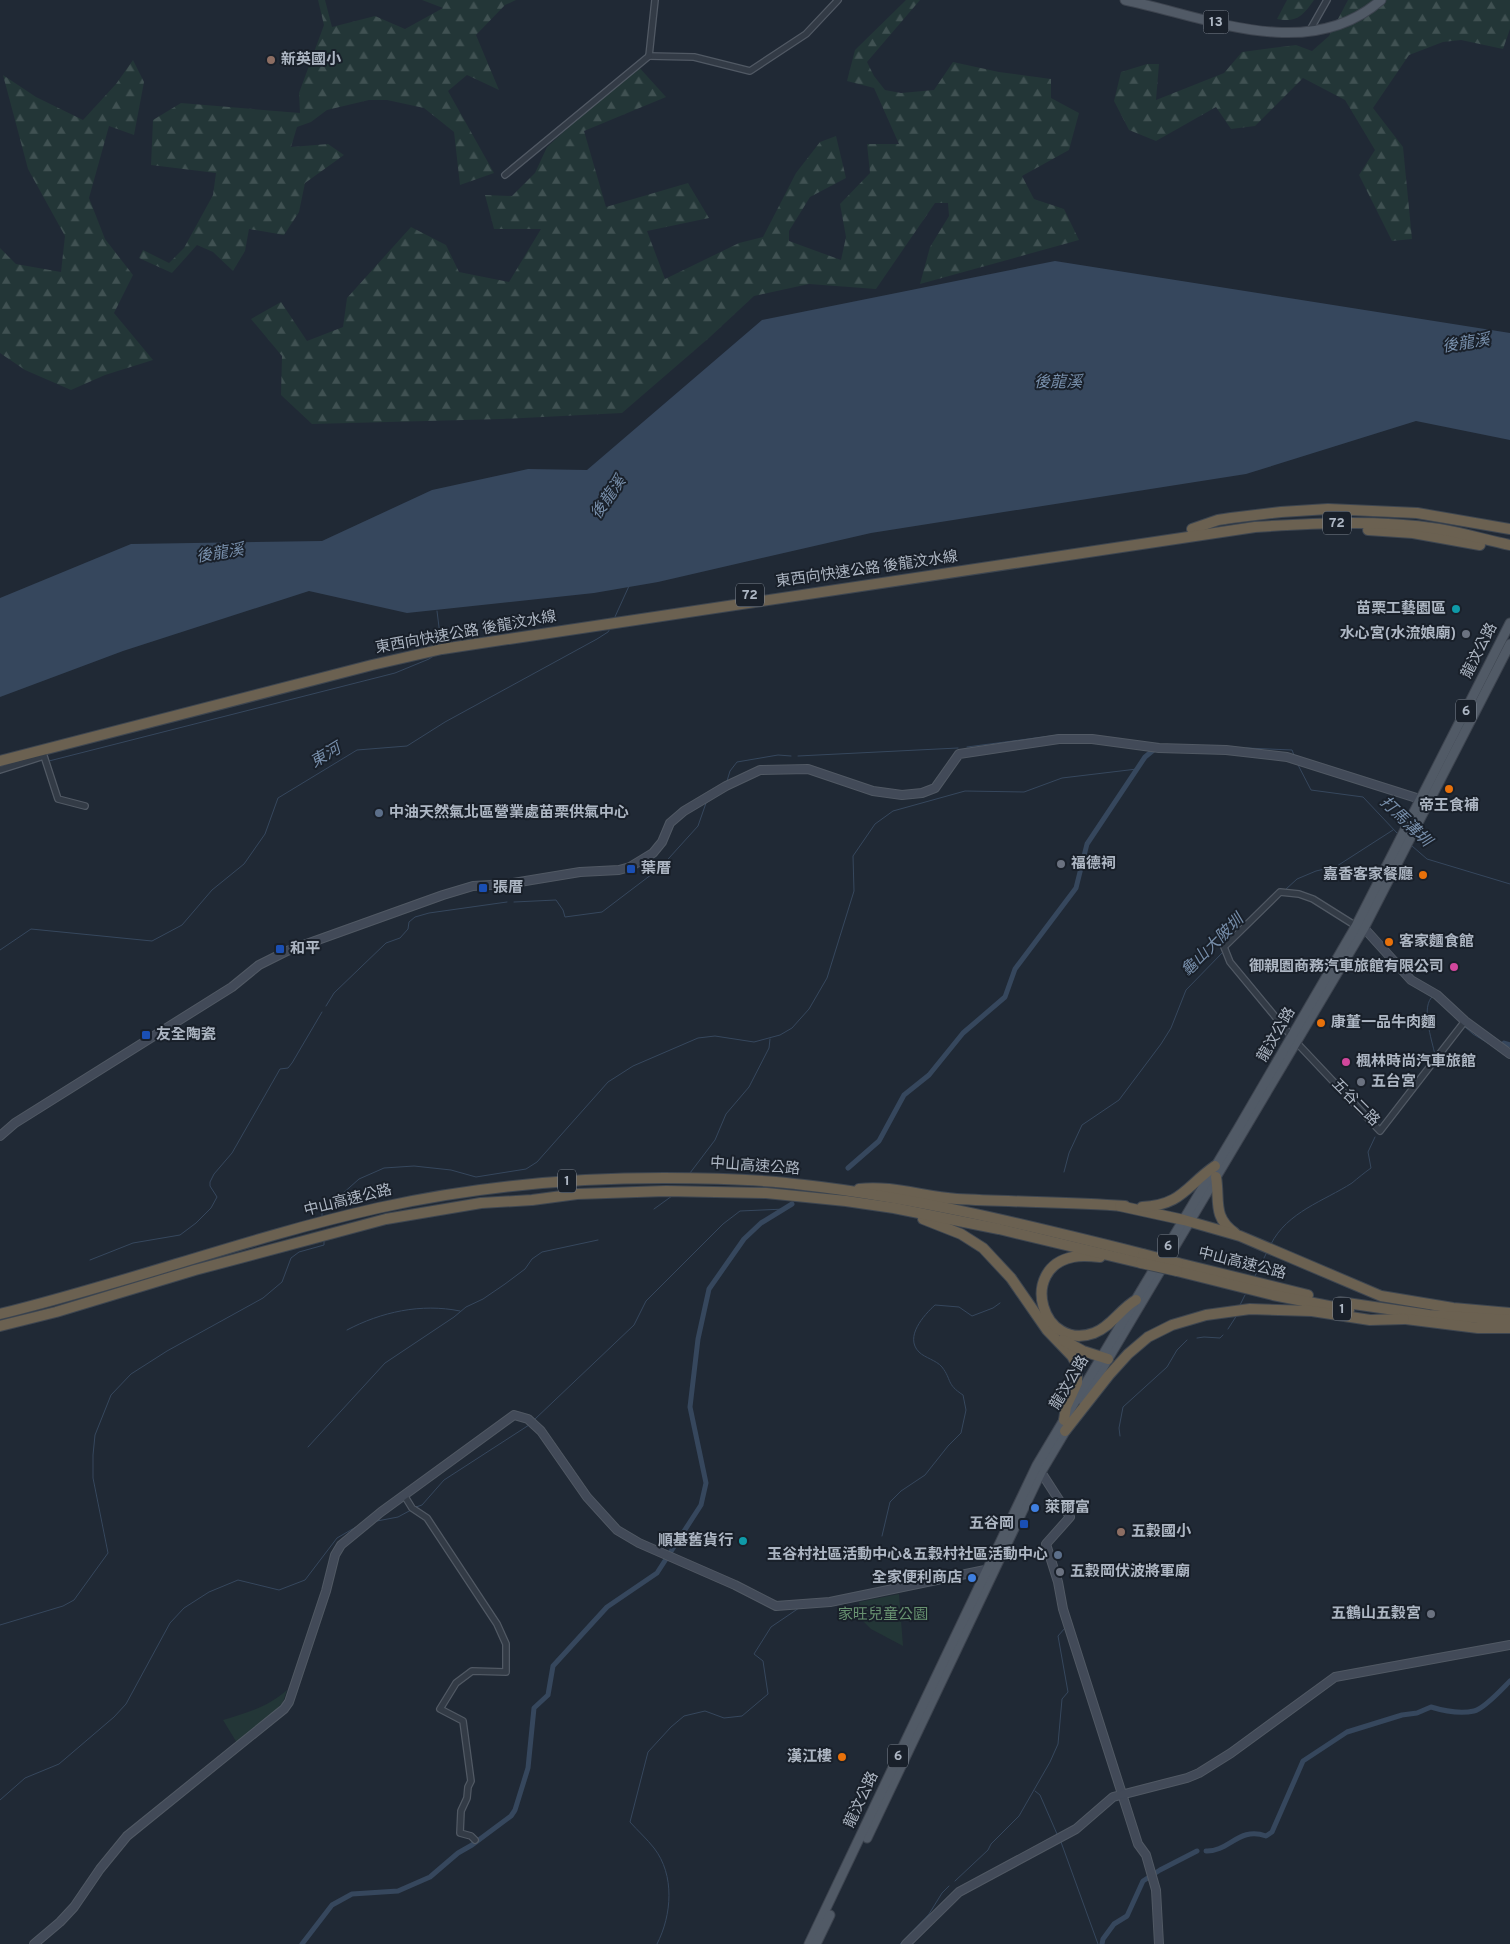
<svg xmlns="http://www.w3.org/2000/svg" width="1510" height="1944" font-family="Overpass,'Noto Sans TC',sans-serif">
<defs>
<pattern id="forest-firs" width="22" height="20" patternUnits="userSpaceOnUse" patternTransform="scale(1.25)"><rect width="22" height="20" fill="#233637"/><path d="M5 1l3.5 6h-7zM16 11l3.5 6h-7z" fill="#405152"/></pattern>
</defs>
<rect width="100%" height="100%" fill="#202935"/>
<g fill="url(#forest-firs)">
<path d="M318,0H325L332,27L375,16L405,29L443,8L422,0H516L505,5L476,35L499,90L467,75L448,91L494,173L460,185L454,132L424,108L387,100H369L327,110L311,122L297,127L291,147L328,144L344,155L305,183L299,212L284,235L249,229L245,251L233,271L213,252L197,245L172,273L139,258L143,250L169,263L184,248L213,195L216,173L151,165L153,120L181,103L300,113L299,93L324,25Z"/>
<path d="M906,0H920L867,62L874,76L885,90L901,93L934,90L953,62L999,72L1051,79V98L1079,113L1069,150L1022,176L1034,199L1064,209L1079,240L920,284L930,247L949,216L948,203H935L876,289L809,284L754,296L710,337L622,413L502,419L312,424L281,395L282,356L251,319L281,302L307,341L343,327L347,298L411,227L446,245L459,272L509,282L541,229H494L485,195L512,196L535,173L547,147L637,65L666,97L584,131L606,207L688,183L709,218L647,231L665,279L739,243L763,237L796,173L820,142L836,136L846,178L810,197L789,231V241L841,260L846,237L840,204L870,173L867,144H899L874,88L847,81L855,50Z"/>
<path d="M1287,0H1314C1303,16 1296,23 1277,19Z"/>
<path d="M1348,0H1510V29L1503,49L1461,40L1443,42L1409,55L1373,108L1403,147L1412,239L1392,241L1359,175L1375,150L1345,100L1303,78L1255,126L1231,129L1216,107L1156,141L1129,130L1114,101L1121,72L1147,64H1159L1156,100L1224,73L1242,52L1296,45L1312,51L1329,36Z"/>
<path d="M133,60L144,82L134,135L109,126L89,198L105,239L133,275L114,313L153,360L105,375L71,390L25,370L0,353V248L16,264L61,272L65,236L28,169L3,75L36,97L83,120L116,84Z"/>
</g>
<g fill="#233637">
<path d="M899,1594L903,1646L871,1629L862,1620L859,1602Z"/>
<path d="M287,1690L283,1702L276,1710L237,1743L223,1720C246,1713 268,1707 287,1690Z"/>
</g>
<path fill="#36475d" d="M1055,261L1510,333V440L1416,421L1246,474L871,533L658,582L594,593L407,613L309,591L123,651L0,697V598L131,544L322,541L432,490L528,469L587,470L762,320Z"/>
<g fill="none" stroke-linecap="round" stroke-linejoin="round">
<g stroke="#36475d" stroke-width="1">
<path d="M437,611L440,635L437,646"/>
<path d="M614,619L629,586"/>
<path d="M967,747L1058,735H1090"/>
<path d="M1246,748L1292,750L1294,755"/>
<path d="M798,756L958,748"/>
<path d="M49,761L395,673L429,659L435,655"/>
<path d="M1297,763L1311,790L1363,797L1397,833"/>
<path d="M727,781L730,771L737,762L778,755L791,756"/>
<path d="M1412,846L1427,859L1510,884"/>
<path d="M1285,890L1297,879L1316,871L1337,866L1393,830"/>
<path d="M514,902L556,900L563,910L565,917L602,912L660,868L698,826L706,803L712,799"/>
<path d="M1227,948L1234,941"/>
<path d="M0,950L31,929L152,941L182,925L212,890L244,864L265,834L278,798L357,750L407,746L445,722L597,639L608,632L610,629"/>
<path d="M1433,996C1420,1006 1432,1040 1435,1055"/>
<path d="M326,1006L334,993L386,943L400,938L408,929L409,922L415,917L429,913L507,902"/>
<path d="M1464,1026L1473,1034L1491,1045"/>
<path d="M1064,1172L1069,1153L1082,1125L1119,1100L1161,1044L1171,1028L1186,990L1224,951"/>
<path d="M690,1173L715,1140L726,1114L749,1087L769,1048L770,1039"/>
<path d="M654,1209L672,1196"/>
<path d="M322,1217V1212L359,1179L384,1168L414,1166L451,1170L476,1177L526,1169L537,1162L608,1082L633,1066L698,1038L715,1036L754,1042L780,1035L792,1028L809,1009L827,978L854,891L853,856L875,824L893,811L965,791L1024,792L1062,778L1137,769"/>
<path d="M1271,1244C1287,1212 1324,1201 1352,1183C1358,1178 1364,1173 1371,1168L1368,1152L1375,1137"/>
<path d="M90,1260L133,1243L180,1235L196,1223L211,1208L217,1197L210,1186V1182L214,1174L232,1153L280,1069L288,1068L292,1063L322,1012"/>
<path d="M1255,1276L1267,1252"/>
<path d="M1240,1305L1245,1295"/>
<path d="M1228,1329L1237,1315"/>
<path d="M347,1330C381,1312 421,1303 460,1311"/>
<path d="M1197,1338L1204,1337L1220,1338L1223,1335"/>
<path d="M534,1420L634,1325L646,1301L723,1224L740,1211L785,1209"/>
<path d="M1120,1436L1119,1428L1123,1407L1167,1367L1177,1350L1187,1340"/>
<path d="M308,1447L385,1363L454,1317L466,1307L483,1299L505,1284L525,1269L532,1259L542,1252L598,1240"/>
<path d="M416,1507L422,1505L444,1480L529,1425"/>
<path d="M377,1521L398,1517L411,1510"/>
<path d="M882,1536L890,1502L901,1491L925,1475L948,1446L961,1433L966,1410L963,1395C946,1384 952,1380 942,1367C936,1360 925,1358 919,1352C904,1337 924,1315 935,1305L959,1307L972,1316L993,1308L1000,1303"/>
<path d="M0,1625L63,1606L74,1600L108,1553L93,1478V1455L95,1435L111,1395L131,1374L167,1351L263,1298L282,1282L291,1258L299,1252L324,1245V1241"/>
<path d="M1035,1791L1040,1795L1057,1834"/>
<path d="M0,1800L25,1778L59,1764L114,1717L126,1704L170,1623L184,1608L209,1592L238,1580L279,1590L305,1580L337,1538L356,1527"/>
<path d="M1061,1842L1098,1944"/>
<path d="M955,1881L988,1850L991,1844L1019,1816L1050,1762L1058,1744L1062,1699L1068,1692L1058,1636L1065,1628"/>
<path d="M657,1944C672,1915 675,1875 654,1848C647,1839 638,1831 630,1822L648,1752L671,1727L684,1716L705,1711L724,1718L742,1716L768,1694L763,1661L754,1654L771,1627L799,1608"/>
<path d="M900,1944L929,1914L942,1893L949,1886"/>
</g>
<g stroke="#36475d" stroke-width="5">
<path d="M1504,1043L1510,1045"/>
<path d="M848,1168L879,1141L904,1095L929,1075L963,1033L1005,997L1015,969L1076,888L1087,844L1145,757L1156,748"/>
<path d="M1206,1851C1229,1852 1239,1826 1266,1836L1272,1832L1303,1761L1347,1732L1402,1715L1417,1713L1431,1707C1444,1711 1460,1714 1474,1711C1484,1709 1502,1689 1510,1681"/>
<path d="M302,1944L332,1905L352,1894L398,1891L430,1877L458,1853L472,1845L511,1816L515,1810L528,1768L534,1708L548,1695L553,1666L607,1607L657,1573L701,1505L706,1483L690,1407L698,1339L709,1289L744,1239L761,1223L792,1204"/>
<path d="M1102,1944L1103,1939L1114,1924L1127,1916L1143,1881L1160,1870L1197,1851"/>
</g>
<defs>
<g id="street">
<path d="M1310,30L1327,0"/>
<path d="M649,56L694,57L750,71L806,34L838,0"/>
<path d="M649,56L655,0"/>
<path d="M505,175L649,56"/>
<path d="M0,770L44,756L58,799L85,806"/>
<path d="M1292,1037L1230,962L1224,947L1280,892L1299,894L1313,899L1356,926"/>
<path d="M1297,1043L1380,1131L1465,1021"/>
<path d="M404,1495L412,1508L427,1518L497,1624L506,1644V1672L472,1671L456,1683L440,1709L463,1721L471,1781L468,1787L467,1798L461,1811L460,1833L471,1836L475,1840"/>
</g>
<g id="secondary">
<path d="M1364,928L1411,980L1437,995L1465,1021L1510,1054"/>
<path d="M0,1136L15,1123L232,987L259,965L287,951L443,895L473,886L507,884L580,872L619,870L630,867L653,853L662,842L670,823L684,811L726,786L760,770L808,769L873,791L902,795L922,793L935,788L959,754L1059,739H1092L1159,748L1226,750L1287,757L1426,801"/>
<path d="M1039,1469L1070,1517L1046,1544L1058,1582L1063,1609L1138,1844L1146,1855L1156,1890L1159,1944"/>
<path d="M34,1944L60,1922L74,1907L100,1869L127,1836L284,1709L289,1702L326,1591L335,1555L341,1545L381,1512L514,1415L528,1419L541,1431L587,1497L617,1530L639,1543L735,1585L776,1606L830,1602L990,1569"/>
<path d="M906,1944L959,1892L1076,1829L1113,1797L1187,1778L1199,1773L1231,1753L1335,1677L1510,1645"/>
</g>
<g id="primary">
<path d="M1125,0C1207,17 1308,64 1381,0"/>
<path d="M1083,1401L1364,928L1510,644"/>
<path d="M867,1838L1041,1472L1069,1425"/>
<path d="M809,1944L1037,1465L1239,1127L1356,926L1510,623"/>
<path d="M816,1944L830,1915"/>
</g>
<g id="highway">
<path d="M1192,529L1218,520L1231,518L1281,512L1328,509L1417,513L1510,529"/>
<path d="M1368,530L1413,533L1480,545"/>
<path d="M0,761L372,665L442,649L1255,527C1316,523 1378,520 1439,529C1463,533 1486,540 1510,545"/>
<path d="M1216,1177C1220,1200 1212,1217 1235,1233"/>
<path d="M859,1189C892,1185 924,1197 957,1199C1013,1202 1069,1202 1125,1206"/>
<path d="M1120,1206L1184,1220L1240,1236L1381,1296L1453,1308L1510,1313"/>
<path d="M1142,1207C1182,1205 1186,1186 1215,1166"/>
<path d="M923,1219L961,1234L983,1248L1011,1278L1047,1330L1072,1356L1077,1365V1383L1066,1407L1064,1420"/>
<path d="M1100,1257C1091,1256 1082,1255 1073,1257C1018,1268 1042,1352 1094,1333C1111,1327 1120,1309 1136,1300"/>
<path d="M1178,1263L1308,1295"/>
<path d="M1177,1271L1273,1295L1349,1310"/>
<path d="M1340,1302L1429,1315L1510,1320"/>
<path d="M0,1314C127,1283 250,1237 378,1208C472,1187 568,1178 664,1178C710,1178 758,1179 804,1185C919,1198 1031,1226 1143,1254"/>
<path d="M1398,1318L1478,1328H1510"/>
<path d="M0,1326L56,1312L195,1270L386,1219L481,1203L532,1200L577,1194L666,1191L766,1193L846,1201L894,1208L999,1229L1141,1263"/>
<path d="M1063,1340L1083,1351L1108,1359"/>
<path d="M1065,1431L1109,1375L1128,1354L1148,1337L1172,1325L1206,1315L1250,1309L1312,1311L1370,1320L1404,1319"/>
</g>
</defs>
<use href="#street" stroke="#515964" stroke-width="8"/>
<use href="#secondary" stroke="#515964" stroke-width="10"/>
<use href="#primary" stroke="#3d444f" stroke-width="11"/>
<use href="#highway" stroke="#3e4650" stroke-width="12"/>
<use href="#street" stroke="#333b46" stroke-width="5.5"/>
<use href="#secondary" stroke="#424a58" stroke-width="8"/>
<use href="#primary" stroke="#515a66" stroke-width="9"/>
<use href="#highway" stroke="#6b6151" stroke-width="10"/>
<defs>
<g id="highway-bridge">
<path d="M1143,1254L1178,1263"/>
<path d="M1141,1263L1177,1271"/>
</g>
</defs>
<use href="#highway-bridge" stroke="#3e4650" stroke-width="12" stroke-linecap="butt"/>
<use href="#highway-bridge" stroke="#6b6151" stroke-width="10"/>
</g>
<g fill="#8d6e63" stroke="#19202a" stroke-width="2">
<circle cx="271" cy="60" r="5"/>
<circle cx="1121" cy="1532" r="5"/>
</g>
<g fill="#0f9aa8" stroke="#19202a" stroke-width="2">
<circle cx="1456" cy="609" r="5"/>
<circle cx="743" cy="1541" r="5"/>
</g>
<g fill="#6b7280" stroke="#19202a" stroke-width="2">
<circle cx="1466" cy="634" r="5"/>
<circle cx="1061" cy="864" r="5"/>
<circle cx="1361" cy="1082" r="5"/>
<circle cx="1060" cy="1572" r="5"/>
<circle cx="1431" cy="1614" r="5"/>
</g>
<g fill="#e8710a" stroke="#19202a" stroke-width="2">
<circle cx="1449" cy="789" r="5"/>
<circle cx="1423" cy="875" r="5"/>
<circle cx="1389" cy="942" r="5"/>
<circle cx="1321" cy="1023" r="5"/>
<circle cx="842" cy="1757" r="5"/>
</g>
<g fill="#5c6f8a" stroke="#19202a" stroke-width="2">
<circle cx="379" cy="813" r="5"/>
<circle cx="1058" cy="1555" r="5"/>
</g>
<g fill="#1a4fb4" stroke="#19202a" stroke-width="2">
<rect x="626" y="864" width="10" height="10" rx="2.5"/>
<rect x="478" y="883" width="10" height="10" rx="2.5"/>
<rect x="275" y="944" width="10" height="10" rx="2.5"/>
<rect x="141" y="1030" width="10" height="10" rx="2.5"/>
<rect x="1019" y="1519" width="10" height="10" rx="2.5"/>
</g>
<g fill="#d1479c" stroke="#19202a" stroke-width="2">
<circle cx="1454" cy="967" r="5"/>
<circle cx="1346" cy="1062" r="5"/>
</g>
<g fill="#3f7fe0" stroke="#19202a" stroke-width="2">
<circle cx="1035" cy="1508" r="5"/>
<circle cx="972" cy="1578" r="5"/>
</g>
<g text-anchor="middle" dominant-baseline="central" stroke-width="4" stroke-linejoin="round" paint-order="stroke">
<g fill="#19202a" stroke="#818995" stroke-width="1">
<rect x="1203.5" y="10.5" width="25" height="23" rx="4"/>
<rect x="1323" y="511.5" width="28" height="23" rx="4"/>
<rect x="736" y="583.5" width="28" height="23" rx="4"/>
<rect x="1456" y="699.5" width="20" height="23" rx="4"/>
<rect x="558" y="1169.5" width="18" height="23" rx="4"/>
<rect x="1158" y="1234.5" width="20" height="23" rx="4"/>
<rect x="1333" y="1297.5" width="18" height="23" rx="4"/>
<rect x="888" y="1744.5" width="20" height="23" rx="4"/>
</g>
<g font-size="14" font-weight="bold" fill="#adb6c3">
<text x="1216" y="22">13</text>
<text x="1337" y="523">72</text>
<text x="750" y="595">72</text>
<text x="1466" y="711">6</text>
<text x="567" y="1181">1</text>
<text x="1168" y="1246">6</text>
<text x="1342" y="1309">1</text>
<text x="898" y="1756">6</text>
</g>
<g font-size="15" font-weight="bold" fill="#adb6c3" stroke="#19202a" text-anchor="start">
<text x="281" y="60">新英國小</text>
<text x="1446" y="609" text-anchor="end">苗栗工藝園區</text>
<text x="1456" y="634" text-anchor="end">水心宮(水流娘廟)</text>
<text x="1449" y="806" text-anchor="middle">帝王食補</text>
<text x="389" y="813">中油天然氣北區營業處苗栗供氣中心</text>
<text x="1071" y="864">福德祠</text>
<text x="641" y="869">葉厝</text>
<text x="1413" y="875" text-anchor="end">嘉香客家餐廳</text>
<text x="493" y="888">張厝</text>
<text x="1399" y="942">客家麵食館</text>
<text x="290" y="949">和平</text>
<text x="1444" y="967" text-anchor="end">御親園商務汽車旅館有限公司</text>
<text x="1331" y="1023">康董一品牛肉麵</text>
<text x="156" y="1035">友全陶瓷</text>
<text x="1356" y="1062">楓林時尚汽車旅館</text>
<text x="1371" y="1082">五台宮</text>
<text x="1045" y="1508">萊爾富</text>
<text x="1014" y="1524" text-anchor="end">五谷岡</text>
<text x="1131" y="1532">五穀國小</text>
<text x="733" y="1541" text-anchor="end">順基舊貨行</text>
<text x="1048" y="1555" text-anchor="end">玉谷村社區活動中心&amp;五穀村社區活動中心</text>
<text x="1070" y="1572">五穀岡伏波將軍廟</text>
<text x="962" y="1578" text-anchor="end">全家便利商店</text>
<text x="1421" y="1614" text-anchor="end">五鶴山五穀宮</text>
<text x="832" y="1757" text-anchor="end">漢江樓</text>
</g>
<g font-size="15" fill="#adb6c3" stroke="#19202a">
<text transform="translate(867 570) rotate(-8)">東西向快速公路 後龍汶水線</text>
<text transform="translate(466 633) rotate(-10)">東西向快速公路 後龍汶水線</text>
<text transform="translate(1480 651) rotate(-63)">龍汶公路</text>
<text transform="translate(1277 1035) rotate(-60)">龍汶公路</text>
<text transform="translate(1355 1103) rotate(45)">五谷二路</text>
<text transform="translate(755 1167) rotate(4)">中山高速公路</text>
<text transform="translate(348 1201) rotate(-14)">中山高速公路</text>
<text transform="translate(1242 1264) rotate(14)">中山高速公路</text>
<text transform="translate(1070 1383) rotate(-59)">龍汶公路</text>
<text transform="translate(862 1800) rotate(-65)">龍汶公路</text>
</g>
<g font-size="15" fill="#679170" stroke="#19202a">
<text x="883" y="1615">家旺兒童公園</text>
</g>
<g font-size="16" font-style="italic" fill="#778eaa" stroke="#19202a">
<text transform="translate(1466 344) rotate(-9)">後龍溪</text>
<text x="1058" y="383">後龍溪</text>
<text transform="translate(609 498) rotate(-55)">後龍溪</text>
<text transform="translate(220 554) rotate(-9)">後龍溪</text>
<text transform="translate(326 756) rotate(-31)">東河</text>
<text transform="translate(1405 822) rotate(44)">打馬溝圳</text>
<text transform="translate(1213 946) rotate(-45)">龜山大陂圳</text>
</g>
</g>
</svg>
